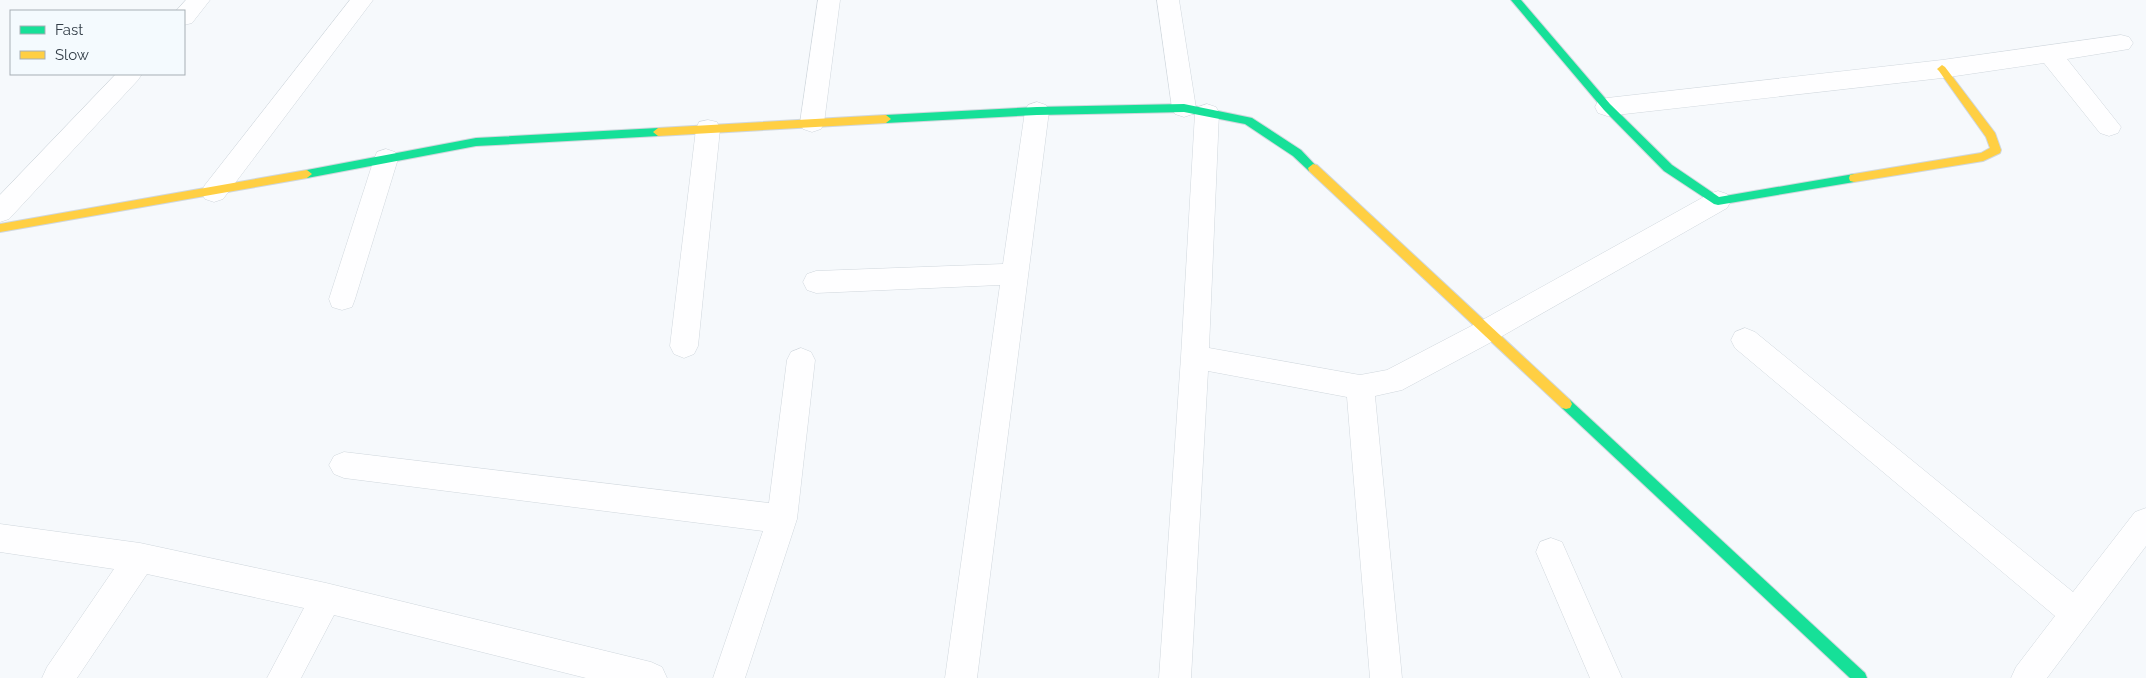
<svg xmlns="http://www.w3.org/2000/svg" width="2146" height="678" font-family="Raleway,sans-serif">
<rect width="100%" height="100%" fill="#f6f9fc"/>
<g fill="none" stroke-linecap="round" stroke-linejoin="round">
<defs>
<g id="street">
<path d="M186,0H210L192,23L184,25V11H176Z"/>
<path d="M350,0H373L223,199L214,202L205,199L201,192L205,185Z"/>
<path d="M818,0H840L824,123L821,129L812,132L803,129L800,123Z"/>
<path d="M1157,0H1179L1196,108L1193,114L1184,117L1175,114L1172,108Z"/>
<path d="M2121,35L2129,37L2133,43L2129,49L2067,59L2121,127L2118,133L2109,136L2100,133L2044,63L1942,78L1607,116L1598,113L1595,107L1598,101L1607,98L1942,60Z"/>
<path d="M116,74H142L138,80L9,219L0,222V195Z"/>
<path d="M1037,102L1046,105L1049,111L977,678H945L1000,285L816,293L807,290L803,282L807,274L816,271L1003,264L1025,111L1028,105Z"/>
<path d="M1207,104L1216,107L1219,113L1209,348L1360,375L1387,370L1477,323L1709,194L1718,191L1727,194L1731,201L1727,208L1497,339L1402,390L1375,396L1402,678H1370L1347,397L1208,371L1191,678H1159L1181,357L1195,113L1198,107Z"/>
<path d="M708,120L717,122L720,129L698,346L694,354L684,358L674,354L670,346L696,129L699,122Z"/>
<path d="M386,149L395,152L398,159L355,299L352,307L342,310L332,307L329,299L374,159L377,152Z"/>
<path d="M1745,328L1755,332L2073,592L2135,512L2146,508V546L2047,678H2011L2016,667L2055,616L1735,348L1731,340L1735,332Z"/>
<path d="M801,348L811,352L815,360L797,519L745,678H713L763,531L344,478L334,474L329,465L334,456L344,452L769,503L787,360L791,352Z"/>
<path d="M0,524L140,543L326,583L651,662L662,667L667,678H586L334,615L301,678H267L304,608L147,574L77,678H42L47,667L114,569L0,552Z"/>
<path d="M1551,538L1562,542L1622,678H1590L1536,552L1540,542Z"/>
</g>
<g id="fast">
<path d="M1511,0H1521L1610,104L1672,165L1719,197L1854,174L1859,178L1854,182L1718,205L1714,204L1664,171L1604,110Z"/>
<path d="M1184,104L1252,118L1301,150L1318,168L1317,171H1309L1293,156L1245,124L1184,112L1037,115L886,123L881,119L886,115L1037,107Z"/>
<path d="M658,128L663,132L658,136L476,146L307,178L302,174L307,170L476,138Z"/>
<path d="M1566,399L1570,400L1865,673L1867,678H1850L1562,408L1560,404L1562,400Z"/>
</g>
<g id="slow">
<path d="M1942,65L1945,67L1995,133L2001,150L2000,153L1983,161L1854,182L1850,181L1849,178L1850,175L1854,174L1981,153L1990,148L1986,137L1939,71L1937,69Z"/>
<path d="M886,115L891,119L886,123L658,136L653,132L658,128Z"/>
<path d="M1313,164L1317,165L1570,400L1572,404L1570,408L1566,409L1562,408L1309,171L1308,168Z"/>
<path d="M307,170L312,174L307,178L0,232V224Z"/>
</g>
</defs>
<use href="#street" stroke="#d0d7dd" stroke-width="1"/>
<use href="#fast" stroke="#d0d7dd" stroke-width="2"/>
<use href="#slow" stroke="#d0d7dd" stroke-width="2"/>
<use href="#street" fill="#fefeff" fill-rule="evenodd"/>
<use href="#fast" fill="#16e098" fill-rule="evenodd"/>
<use href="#slow" fill="#ffcf43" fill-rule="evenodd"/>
</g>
<rect x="10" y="10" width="175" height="65" fill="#f4fafe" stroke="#a7afb5"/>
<rect x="20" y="26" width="25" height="8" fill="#16e098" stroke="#a7afb5"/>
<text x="55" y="35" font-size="15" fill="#333e48">Fast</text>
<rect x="20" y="51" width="25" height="8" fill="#ffcf43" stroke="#a7afb5"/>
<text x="55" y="60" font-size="15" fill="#333e48">Slow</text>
</svg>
